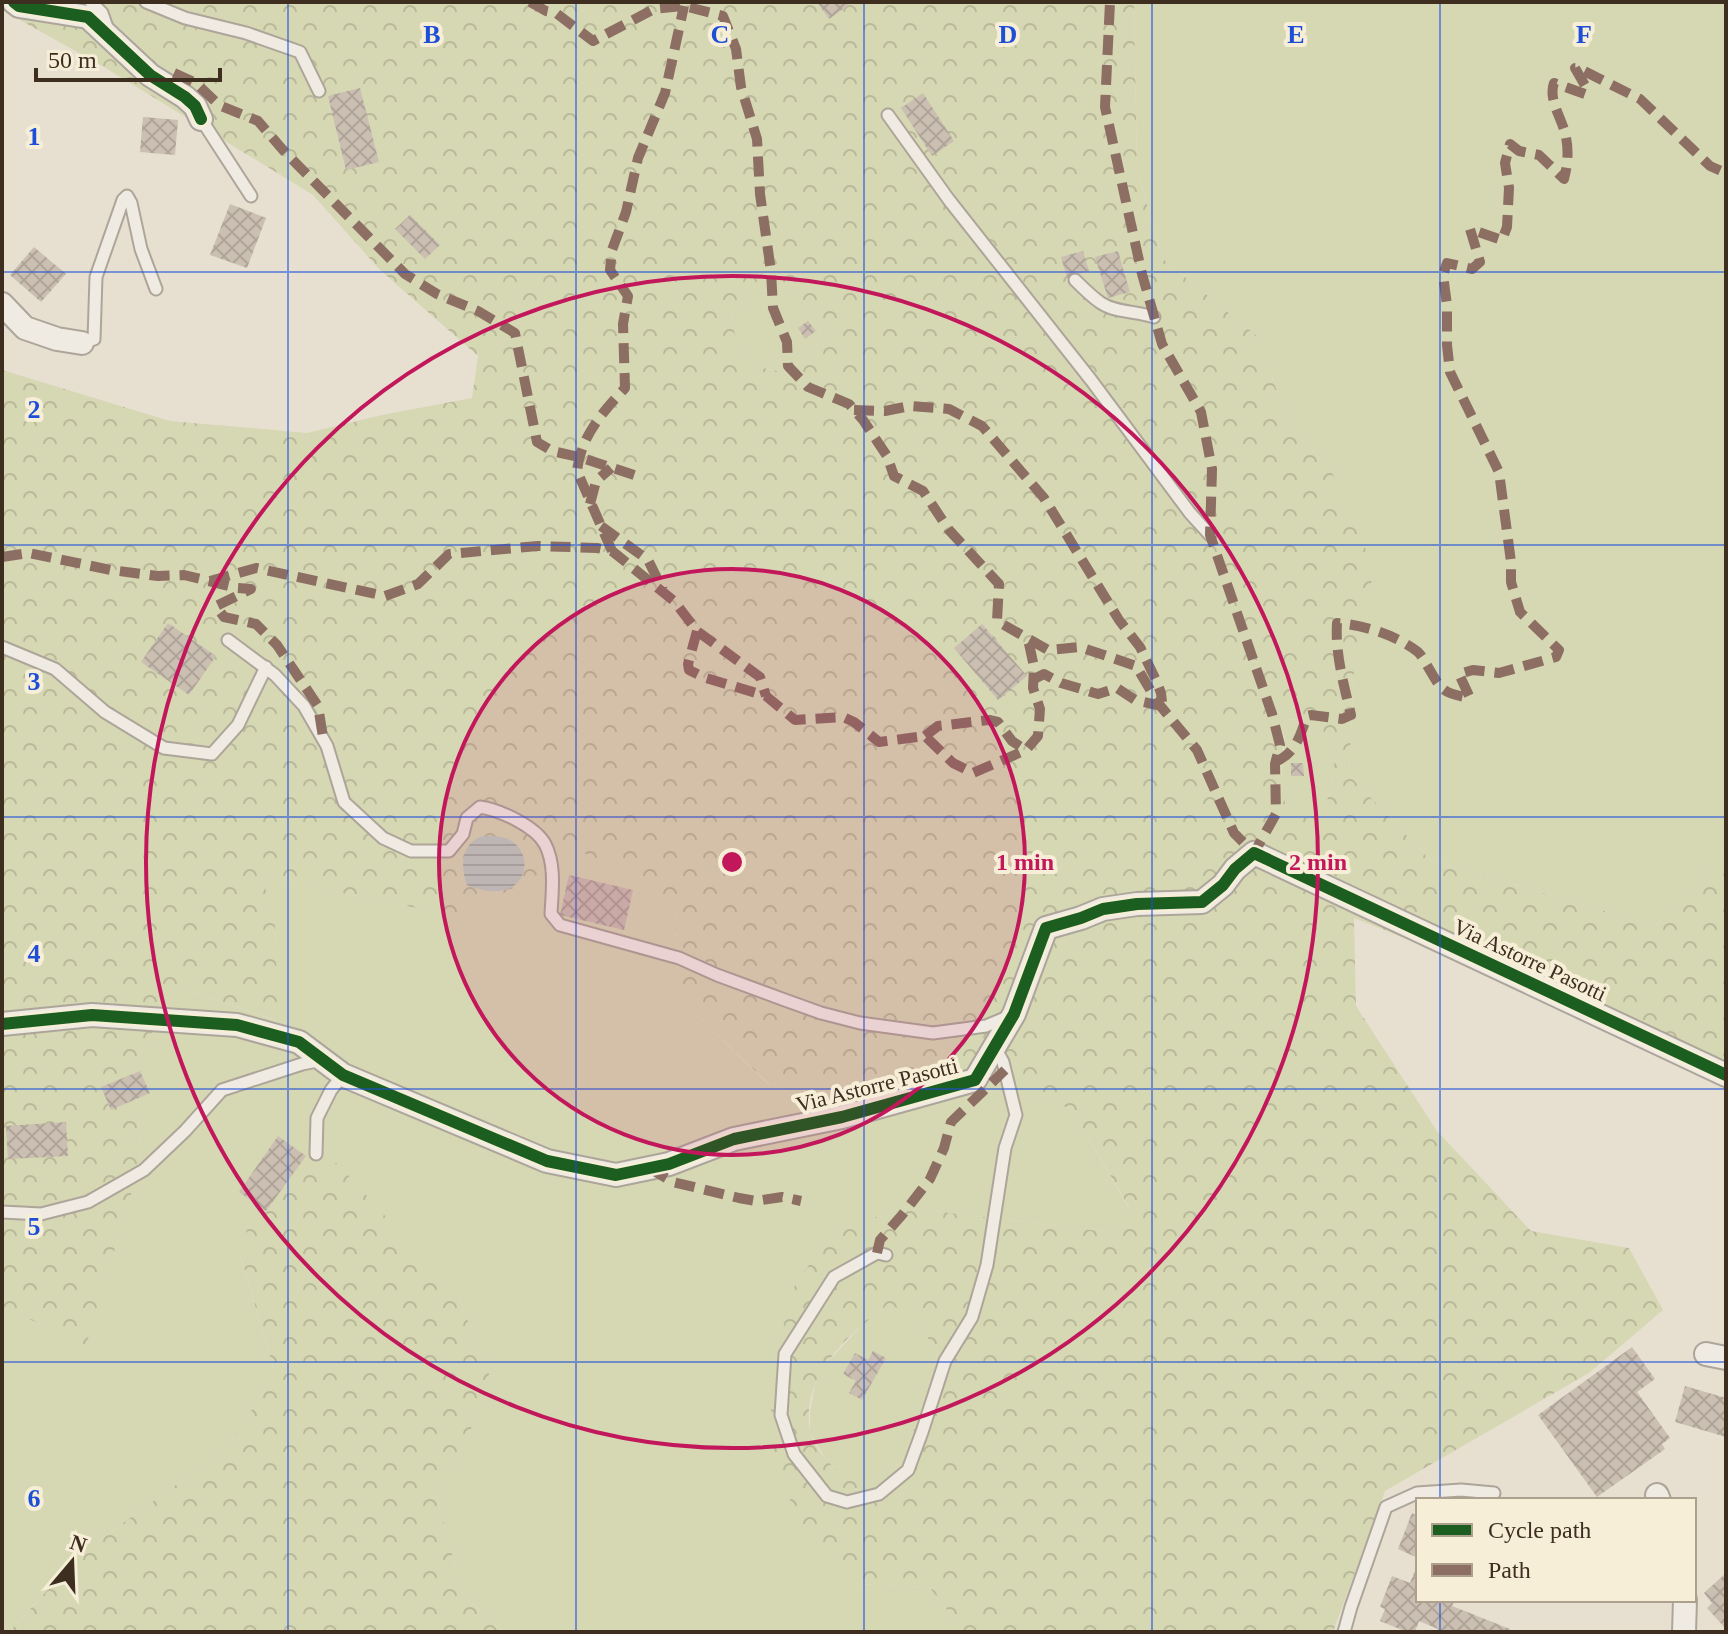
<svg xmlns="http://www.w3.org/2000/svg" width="1728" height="1634" font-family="'Times New Roman',serif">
<defs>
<pattern id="forest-crowns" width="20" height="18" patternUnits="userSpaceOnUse" patternTransform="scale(2)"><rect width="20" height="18" fill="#d6d7b3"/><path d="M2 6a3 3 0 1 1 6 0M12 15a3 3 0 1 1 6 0" fill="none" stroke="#b9b99a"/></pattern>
<pattern id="water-rules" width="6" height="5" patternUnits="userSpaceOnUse" patternTransform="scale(2)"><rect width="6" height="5" fill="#bcccc2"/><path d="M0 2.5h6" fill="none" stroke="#a2b0a6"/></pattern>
<pattern id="building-cross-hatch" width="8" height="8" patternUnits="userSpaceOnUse" patternTransform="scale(2)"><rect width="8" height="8" fill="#cbbfb2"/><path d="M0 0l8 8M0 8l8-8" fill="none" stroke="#afa499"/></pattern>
</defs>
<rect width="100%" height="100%" fill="#e7e0d1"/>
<g fill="#d6d7b3">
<path d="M1134,2H1726V851L1656,926L1430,860L1349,775L1354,673L1331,470L1290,427L1257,336L1163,259L1137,170Z"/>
<path d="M782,286L811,307L821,333L813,353L786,373L758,367L739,352L731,317L748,293Z"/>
<path d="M1302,719C1311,724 1324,728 1329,737C1341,755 1330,794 1323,813L1306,818L1291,817L1284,803L1281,782L1285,738L1281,729L1285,720Z"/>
<path d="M580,851L676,903L678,997L769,1085L912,1075L1071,1108L1130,1210L1116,1233L901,1207L767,1438L855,1584L929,1587L965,1632H503L463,1595L437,1498L493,1384L458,1296L240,1255L275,1374L227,1448L83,1552L9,1632H2V1306L86,1345L141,1161L134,1065L178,987L277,1021L275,921L262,877L461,917Z"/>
<path d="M890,1303L914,1317L937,1352L933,1383L900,1463L877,1480L847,1482L827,1461L810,1433V1411L815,1385L824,1366L864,1323Z"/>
</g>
<g fill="url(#forest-crowns)" fill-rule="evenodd">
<path d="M2,2H1134L1137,170L1163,259L1257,336L1290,427L1331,470L1374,568L1354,673L1349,775L1430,860L1656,926L1726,851V1084L1566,1002L1354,918L1356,1006L1437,1131L1531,1231L1629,1248L1663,1310L1589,1373L1385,1491L1333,1632H965L929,1587L855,1584L802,1532L767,1438L788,1296L828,1237L901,1207L1116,1233L1130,1209L1071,1108L912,1075L770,1085L678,997L676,903L580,851L461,917L262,877L275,921L278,1021L178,987L134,1065L141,1161L86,1346L2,1306V370L170,421L307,433L382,415L472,398L478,356L380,270L313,195L104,67L2,10ZM782,286L811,307L821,333L813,353L786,373L758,367L739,352L731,317L748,293ZM1302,719C1311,724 1324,729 1329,737C1341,755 1330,794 1323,813L1306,818L1291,817C1280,796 1280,777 1283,754C1283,744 1285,738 1281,729L1285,720ZM889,1304L914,1317L937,1352L933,1383L900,1463L877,1480L847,1481C835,1469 813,1448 810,1431C800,1375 850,1333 889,1304Z"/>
<path d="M337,1163L458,1296L493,1384L437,1498L463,1595L503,1632H9L83,1552L227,1448L275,1374L240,1254L263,1171Z"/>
</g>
<path fill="url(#water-rules)" d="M492,836C498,837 505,837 510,840C531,852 529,883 505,890C493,893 479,890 467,885C461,869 460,847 478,838C482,836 487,836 492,836Z"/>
<g fill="url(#building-cross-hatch)">
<path d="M817,2H853L829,19Z"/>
<path d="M360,88L379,162L346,170L328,96Z"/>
<path d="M923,93L954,141L932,156L901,108Z"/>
<path d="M143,117L178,120L175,155L140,152Z"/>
<path d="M230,204L266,218L247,268L210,255Z"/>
<path d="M410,215L440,245L425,259L395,229Z"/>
<path d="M34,247L66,274L41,302L10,275Z"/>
<path d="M1083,251L1089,271L1067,278L1061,257Z"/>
<path d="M1118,251L1130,292L1108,298L1095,257Z"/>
<path d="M808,321L816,331L805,339L798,328Z"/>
<path d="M168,623L216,656L189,695L141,662Z"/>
<path d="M982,624L1027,676L998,700L954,648Z"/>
<path d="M1291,763H1303L1304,776H1291Z"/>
<path d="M569,875L633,890L624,930L560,915Z"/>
<path d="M140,1071L150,1093L111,1110L101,1087Z"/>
<path d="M66,1122L68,1156L8,1159L6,1126Z"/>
<path d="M278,1136L306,1156L266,1211L239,1192Z"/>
<path d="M1632,1347L1655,1379L1637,1392L1670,1438L1662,1444L1665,1449L1597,1497L1538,1415Z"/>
<path d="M873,1351L886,1358L862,1400L849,1393L856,1381L843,1374L855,1353L868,1360Z"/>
<path d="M1685,1386L1726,1398V1437L1675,1422Z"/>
<path d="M1412,1513L1418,1516V1558L1398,1549Z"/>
<path d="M1418,1563V1600H1455L1452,1606L1510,1629L1509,1632H1437L1438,1629L1419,1621L1415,1632H1407L1380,1621L1385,1609L1380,1607L1392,1576L1410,1583Z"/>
<path d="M1726,1573V1629L1707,1608L1712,1603L1704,1593Z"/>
</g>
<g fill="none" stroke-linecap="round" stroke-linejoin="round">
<defs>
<g id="lane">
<path d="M91,2L102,13L108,30"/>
<path d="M146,2L185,18L246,33L300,52L319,91"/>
<path d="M888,115L949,200L1091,380L1190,513L1210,535"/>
<path d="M201,119L251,196"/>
<path d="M1075,280C1083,288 1092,297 1101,303C1116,313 1137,311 1154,317"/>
<path d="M82,343L94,339L96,277L123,200L127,196L131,203L141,249L156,289"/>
<path d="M228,640L275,675L304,706L327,746L344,802L383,838L411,851H449L463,834L467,818L480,807C500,810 535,826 545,844C556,865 552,892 551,914L560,925L679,958L717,975L782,999L821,1013L860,1023L933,1033L986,1026L1010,1016"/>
<path d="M2,647L55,669L105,712L164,748L212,754L238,725L266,667"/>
<path d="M316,1154L317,1118L331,1090L343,1075"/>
<path d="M2,1212L41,1214L88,1202L144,1170L185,1131L222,1090L302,1064L322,1060"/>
<path d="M886,1255L877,1253L834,1277L785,1354L781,1415L794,1454L827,1496L847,1502L879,1494L908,1470L922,1432L945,1361L972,1317L987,1265L1005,1148L1016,1115L1003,1062L995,1048"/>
<path d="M1344,1632L1351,1607L1386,1507L1417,1493L1461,1490L1494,1493"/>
</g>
<g id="street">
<path d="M14,2L19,6L88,17L150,75L185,97L195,106L201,119"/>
<path d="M2,304L25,328L57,339L82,343"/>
<path d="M2,1024L92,1015L237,1025L299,1042L343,1075L547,1161L616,1175L669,1164L734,1139L842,1117L975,1080L1014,1014L1046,928L1081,918L1103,909L1137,904L1202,902L1223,885L1235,869L1254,853L1726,1075"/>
<path d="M1706,1354L1726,1358"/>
<path d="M1657,1495L1659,1500"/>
<path d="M1684,1632L1685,1600"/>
</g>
</defs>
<use href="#lane" stroke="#ada599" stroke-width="15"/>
<use href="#street" stroke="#ada599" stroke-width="26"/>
<use href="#lane" stroke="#efebe3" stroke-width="11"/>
<use href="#street" stroke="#efebe3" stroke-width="22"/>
<g stroke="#8d6e63" stroke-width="10" stroke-dasharray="20 10" stroke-linecap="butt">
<path d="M530,2L546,11L556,13L593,41L654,9L684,6L723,16L736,49L741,87L757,139L760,194L771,271L773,308L787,342L788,366L808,387L849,404L863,420L887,456L894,476L923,491L949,530L999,584L997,621L1048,650L1080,647L1136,666L1158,703L1197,750L1234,833L1254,853L1276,814L1275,764L1280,745L1272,714L1210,535L1212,469L1201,412L1162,344L1142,274L1105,107L1110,2"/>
<path d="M174,73L196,83L219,105L258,121L283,150L405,274L437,294L478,311L515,333L537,442L552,451L579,457L640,477"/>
<path d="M854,410L885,411L910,406L949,409L982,426L1044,498L1119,620L1140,647L1156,680L1161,693L1162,702"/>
<path d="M590,504L596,481L611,468"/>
<path d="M601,526L648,560L663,590"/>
<path d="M612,551L577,471C581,436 602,413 625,388L623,324L628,296L610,270L612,250L626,212L638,158L665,93L684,6"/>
<path d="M2,557L29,553L111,570L158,576L184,575L237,588L251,589L216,606L224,617L256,624L277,645L318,706L323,737"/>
<path d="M210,581L256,568L385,596L418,584L449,554L538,546L597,548L612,551L674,601L697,631L760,677L766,696"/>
<path d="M697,631L688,664L689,670L703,677L766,696L795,720L843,717L854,722L879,742L925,736L953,763L973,773L1026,750L1038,736L1040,709L1033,688L1034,667L1028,639"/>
<path d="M1034,679L1044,674L1061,683L1098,694L1117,688L1135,700L1162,706"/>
<path d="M925,736L938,726L989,720L998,722L1012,741L1026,750"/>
<path d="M1275,762C1296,753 1300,736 1307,716L1311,715L1342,719L1351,715C1344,685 1335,654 1337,623C1364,625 1396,635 1418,652C1422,656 1425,662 1428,667C1442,691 1442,693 1470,698L1459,674L1473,670L1499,673L1556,657L1559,650L1520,612L1511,582V562L1499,472L1450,372L1447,345V305L1443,275L1447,263L1472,269L1480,262L1470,229L1502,240L1507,227L1509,188L1505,163L1510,144L1519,151L1539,155L1564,179C1568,164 1569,148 1565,133C1561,117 1548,99 1554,83L1585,94L1587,89L1575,68H1578L1640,99L1710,166L1726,173"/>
<path d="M649,1168L673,1182L739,1198L756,1201L782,1197L801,1201"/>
<path d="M877,1253L880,1240L902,1215L930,1179L944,1148L951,1122L1005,1070"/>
</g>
<defs>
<g id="cycleway">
<path d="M14,2L19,6L88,17L150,75L185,97L195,106L201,119"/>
<path d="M2,1024L92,1015L237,1025L299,1042L343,1075L547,1161L616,1175L669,1164L734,1139L842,1117L975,1080L1014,1014L1046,928L1081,918L1103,909L1137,904L1202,902L1223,885L1235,869L1254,853L1726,1075"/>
</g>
</defs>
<use href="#cycleway" stroke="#f7eed8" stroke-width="17"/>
<use href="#cycleway" stroke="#1b5e20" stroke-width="12"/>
</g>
<path fill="none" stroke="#1d4ed8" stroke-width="2" stroke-opacity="0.55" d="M288,2V1632M576,2V1632M864,2V1632M1152,2V1632M1440,2V1500M2,272H1726M2,545H1726M2,817H1726M2,1089H1726M2,1362H1726M1440,1600V1632"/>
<circle cx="732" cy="862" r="293" fill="#c2185b" fill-opacity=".12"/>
<g fill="none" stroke="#c2185b" stroke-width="4">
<circle cx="732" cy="862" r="293"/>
<circle cx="732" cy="862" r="586"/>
</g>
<g text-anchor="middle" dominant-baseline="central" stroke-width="8" stroke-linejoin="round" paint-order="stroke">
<g font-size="22" fill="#3d2e20" stroke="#f7eed8">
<text transform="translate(1530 960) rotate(25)">Via Astorre Pasotti</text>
<text transform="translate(877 1085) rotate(-14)">Via Astorre Pasotti</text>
</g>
</g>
<g font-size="26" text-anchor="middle" font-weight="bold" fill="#1d4ed8" stroke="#f7eed8" stroke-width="8" stroke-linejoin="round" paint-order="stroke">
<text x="432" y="43">B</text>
<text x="720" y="43">C</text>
<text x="1008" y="43">D</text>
<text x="1296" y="43">E</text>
<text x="1584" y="43">F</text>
<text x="34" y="145">1</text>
<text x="34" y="418">2</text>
<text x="34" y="690">3</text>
<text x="34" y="962">4</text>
<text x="34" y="1235">5</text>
<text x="34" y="1507">6</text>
</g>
<circle cx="732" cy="862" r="12" fill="#c2185b" stroke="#f7eed8" stroke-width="4"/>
<g font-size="24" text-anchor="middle" font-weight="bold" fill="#c2185b" stroke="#f7eed8" stroke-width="8" stroke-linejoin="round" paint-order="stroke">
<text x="1025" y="870">1 min</text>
<text x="1318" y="870">2 min</text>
</g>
<rect width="1728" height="1634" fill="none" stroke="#3d2e20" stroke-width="8"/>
<rect x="1416" y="1498" width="280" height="104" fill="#f7eed8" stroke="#ada18e" stroke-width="2"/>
<rect x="1432" y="1524" width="40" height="12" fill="#1b5e20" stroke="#ada18e" stroke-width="2"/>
<text x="1488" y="1538" font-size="24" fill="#3d2e20">Cycle path</text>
<rect x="1432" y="1564" width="40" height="12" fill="#8d6e63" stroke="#ada18e" stroke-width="2"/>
<text x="1488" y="1578" font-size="24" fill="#3d2e20">Path</text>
<g transform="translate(72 1562) rotate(19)" stroke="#f7eed8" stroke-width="6" paint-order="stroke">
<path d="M0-6L14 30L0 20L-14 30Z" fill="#3d2e20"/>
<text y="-12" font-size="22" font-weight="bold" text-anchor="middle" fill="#3d2e20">N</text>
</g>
<path d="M36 68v12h184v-12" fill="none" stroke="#3d2e20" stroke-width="4"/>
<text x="48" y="68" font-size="24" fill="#3d2e20" stroke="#f7eed8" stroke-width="6" paint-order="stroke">50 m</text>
</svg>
